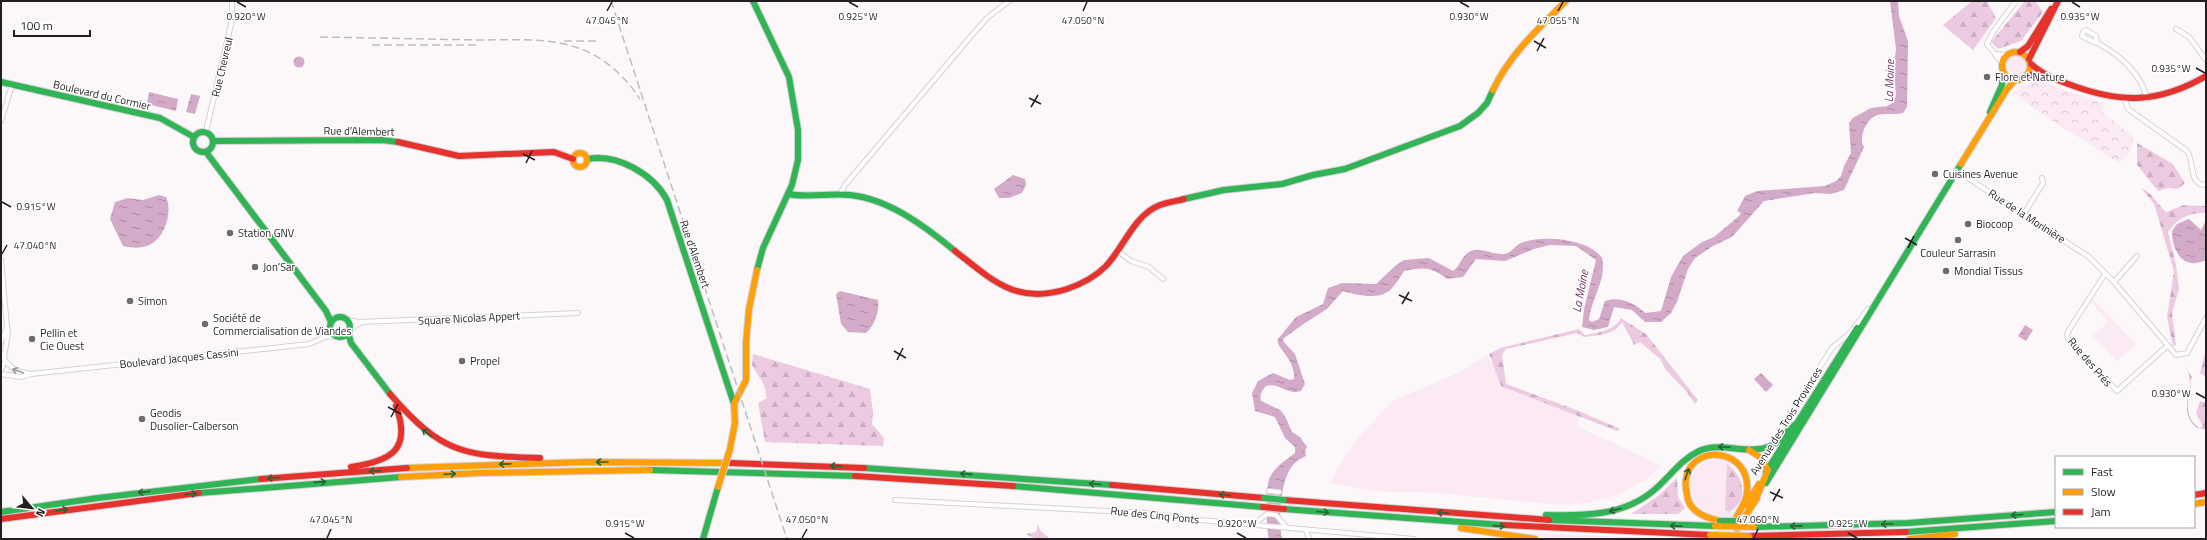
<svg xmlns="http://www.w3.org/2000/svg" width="2207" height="540" font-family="'Titillium Web',sans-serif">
<defs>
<pattern id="forest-firs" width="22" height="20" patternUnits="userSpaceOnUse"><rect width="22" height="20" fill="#eccae1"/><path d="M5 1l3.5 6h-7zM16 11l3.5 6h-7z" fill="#caadc1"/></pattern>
<pattern id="park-crowns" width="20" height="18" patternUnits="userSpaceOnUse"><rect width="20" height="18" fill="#fbe9f4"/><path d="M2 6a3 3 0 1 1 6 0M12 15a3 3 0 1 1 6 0" fill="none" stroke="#d7c7d1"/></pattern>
<pattern id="water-ripples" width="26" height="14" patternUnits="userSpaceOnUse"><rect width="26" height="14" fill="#d3aac7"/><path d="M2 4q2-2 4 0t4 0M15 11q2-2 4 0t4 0" fill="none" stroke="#ab8aa1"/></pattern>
</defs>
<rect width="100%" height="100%" fill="#fcf8fa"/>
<g fill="#fbe9f4">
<circle cx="2016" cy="65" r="10"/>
<path d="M2092,298L2136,344L2117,361L2093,336L2108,322L2090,301Z"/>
<path d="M1487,355L1505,387L1580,415L1577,426L1662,466L1647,479L1618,495L1587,503L1559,505L1440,493L1374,491L1330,483L1345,455L1363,432L1393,401L1464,370Z"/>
<path d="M1716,458L1729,461L1736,471L1727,464L1729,512L1736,509L1718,539H1711L1721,518C1696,514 1677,483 1701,465C1705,462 1711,460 1716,458Z"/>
<path d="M1529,533H1530L1686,539H1550Z"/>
</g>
<g fill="url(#forest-firs)">
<path d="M1972,1H1987L1996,18L1973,50L1943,25Z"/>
<path d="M2025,1H2035L2043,12L2021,41L1998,49L1991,42Z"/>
<path d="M2137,143L2173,164L2185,183L2178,189L2168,188L2158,191L2137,165Z"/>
<path d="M2141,188C2153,193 2156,203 2166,212L2184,205L2206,206V213C2188,213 2179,217 2168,232L2176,265L2179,289L2172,313L2176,345L2173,346L2167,317L2174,271L2154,204Z"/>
<path d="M1621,318L1646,334L1698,400L1695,404L1687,392L1666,370L1660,359L1640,342L1634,345L1622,322C1615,335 1598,335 1584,337L1577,333L1506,349L1502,355L1506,384L1579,411L1620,429L1617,431L1501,386L1489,354L1500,348L1579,329L1585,335C1600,332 1614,331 1621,318Z"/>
<path d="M2206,349V377L2200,373Z"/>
<path d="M753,354L870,389L873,412L872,424L884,438L883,446L765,442L758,403L767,398L764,385L752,365Z"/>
<path d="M2200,401L2206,403V433L2196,413Z"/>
<path d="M1727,464C1744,476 1750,500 1729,512L1725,510Z"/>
<path d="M1677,478L1678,497L1685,508L1678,514H1631L1658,496Z"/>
<path d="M1038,525L1041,531L1050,539H1036L1026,534L1036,532Z"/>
</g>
<path fill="url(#park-crowns)" d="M2039,81L2106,104L2101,111L2133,137C2133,150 2129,156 2118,163C2084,139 2047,120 2014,93L2031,82Z"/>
<g fill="url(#water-ripples)">
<path d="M1890,1H1898L1899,16L1908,41L1907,107L1903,113C1895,115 1884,113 1877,115C1866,119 1858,138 1864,147L1844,190L1831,194L1815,193L1764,201L1732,237L1713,246L1695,258L1688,269L1677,302L1671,313L1661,322H1645L1632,310L1614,307L1608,327L1594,330L1582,327L1584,309L1596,260L1576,246L1550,245L1534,249L1505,261L1476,259L1463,277L1447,279C1431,267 1424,267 1404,271C1400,277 1395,286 1389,291C1377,300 1356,295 1343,291L1327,309L1305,323L1284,338L1283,341L1295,354L1305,384L1301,391C1288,396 1280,382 1266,386C1262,390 1259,395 1261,401L1280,410L1285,416L1292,432L1300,437L1307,447L1305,450L1306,456C1302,458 1296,461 1293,465C1280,480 1278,520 1282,539H1269C1266,529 1265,486 1270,477C1276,466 1286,460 1295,453V447L1285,438L1275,417L1255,411L1252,393L1258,381L1273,373L1290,380L1294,379C1296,359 1275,348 1278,339L1296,317L1323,304L1328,288L1342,283L1376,284L1395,266L1404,260L1429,258L1453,271C1461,266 1461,255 1471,251C1480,247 1493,255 1504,254C1511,253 1513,248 1519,244C1539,234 1589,238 1602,258C1607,280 1591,298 1589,320L1592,322L1599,319L1605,301C1619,296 1635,303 1645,313L1661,311L1671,277L1683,256L1702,242L1714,237L1739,216L1741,213L1737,211L1745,196L1757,191L1825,186L1836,181L1841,176L1844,166L1851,153L1849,123L1853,118L1871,108L1887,106L1892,103L1896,96L1894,67L1896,49Z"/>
<circle cx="299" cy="62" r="5.5"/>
<path d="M149,92L178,99L176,111L147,104Z"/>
<path d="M191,94L200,96L195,114L186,112Z"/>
<path d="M1013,175L1025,179L1026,185L1022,193L1009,198H999L994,189Z"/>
<path d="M159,195L166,197C173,211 165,237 151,244C143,249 132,248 123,246L110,219L115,202L128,198L143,200Z"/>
<path d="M2189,219L2201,230L2206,220V260C2183,271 2172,251 2172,231L2177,224Z"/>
<path d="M840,291L878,300C880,311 874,326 866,333L848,332L841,324L836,294Z"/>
<path d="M2025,325L2033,330L2026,341L2018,336Z"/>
<path d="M2185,367L2192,377C2189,381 2191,384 2190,389C2187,404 2185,418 2199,428L2203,427L2206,429L2197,428C2177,411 2194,392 2189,375C2189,371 2186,370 2185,367Z"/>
<path d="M1761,373L1773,385L1766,392L1754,379Z"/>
</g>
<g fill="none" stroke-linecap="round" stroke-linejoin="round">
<defs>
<g id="street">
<path d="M2176,29L2189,37L2206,60"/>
<path d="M2097,42L2096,36L2086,30L2083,32L2082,36C2088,40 2093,41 2099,44C2120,55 2142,75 2147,99"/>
<path d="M1995,54L2006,55"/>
<path d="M2002,63L1987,44L1993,32L2016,1"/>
<path d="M2125,100L2128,109L2187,151C2195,162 2188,185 2206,185"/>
<path d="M1,121L12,85"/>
<path d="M206,131L232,20V1"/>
<path d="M1957,171L2089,257L2114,282L2176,355L2187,353L2206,318"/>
<path d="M840,194L845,185L972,35L987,18L1009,1"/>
<path d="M2024,214L2043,183L2042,178"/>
<path d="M1119,252L1131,261L1149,267L1163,279"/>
<path d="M1,260L7,327"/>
<path d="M2105,274L2069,330L2067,335L2069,341L2117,391L2167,346"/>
<path d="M2114,282L2137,256"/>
<path d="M346,320L360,322L578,313"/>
<path d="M349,330L360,323"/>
<path d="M325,337L330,328"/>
<path d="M1,342L7,327L8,333L4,357"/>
<path d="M1,353L5,361L1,370"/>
<path d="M1,374L21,377L31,374L16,371L5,361"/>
<path d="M31,374L309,344L325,337L336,336"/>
<path d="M1782,427L1832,348L1850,333L1868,309"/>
<path d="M1269,491L1279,492"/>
<path d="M895,500L1145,513L1200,520L1414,539"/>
<path d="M1254,524L1267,514L1276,515L1286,527"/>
<path d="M1306,530L1309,539"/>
</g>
<g id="fast">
<path d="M753,1L789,77L798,130V160L792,185L763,248L757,270"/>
<path d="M1,82L160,118L194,137"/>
<path d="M1990,112L2002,85L2003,72"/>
<circle cx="203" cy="142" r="10"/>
<path d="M214,141L382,140L398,142"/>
<path d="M206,152L326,311L331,322"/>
<path d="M587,159C617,153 653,174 667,200L734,404"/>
<path d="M788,194C808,198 829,193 850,195C889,199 926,227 955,251"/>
<path d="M1184,199L1224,190L1282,184L1313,175L1345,169L1460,126L1478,113L1487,103L1493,90"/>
<circle cx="340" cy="327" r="10"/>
<path d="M348,332L351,343L390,394"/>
<path d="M864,468L1112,485"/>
<path d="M650,470L855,476"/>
<path d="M1766,472L1857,328"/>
<path d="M1766,483L1961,164"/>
<path d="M1013,486L1263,507"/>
<path d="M199,493L401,477"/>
<path d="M1284,509L1503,525"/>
<path d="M1,512L98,498L261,479"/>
<path d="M1546,515C1583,516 1623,516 1653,491C1669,478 1680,460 1699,451C1721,441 1746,455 1768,447C1780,443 1786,431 1796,424"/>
<path d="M1549,520L1715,526"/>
<path d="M1754,527L1908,523L2056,512"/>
<path d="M1906,532L2056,521"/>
<path d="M703,539L718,487"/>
</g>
<g id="slow">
<circle cx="2016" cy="66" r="14"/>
<path d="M1493,90C1511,53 1537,30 1566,1"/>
<circle cx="580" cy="160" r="7"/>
<path d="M1961,164L2007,89L2015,80"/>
<path d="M730,449L735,423L734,404L746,380V343L749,309L757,270"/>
<path d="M1749,450L1760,457L1768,470L1755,501"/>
<path d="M407,468L586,462L730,463"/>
<path d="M401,477L479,473L650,470"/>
<path d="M2194,504L2206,502"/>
<path d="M1746,505L1759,484"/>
<path d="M1720,521C1706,518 1688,512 1687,494C1686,490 1685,484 1686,479C1691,443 1752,447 1747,493C1746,502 1740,510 1736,518"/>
<path d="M1461,528L1535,539"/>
<path d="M1737,529L1757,498"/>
<path d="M1910,539L1955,534"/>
</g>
<g id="jam">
<path d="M2020,52L2028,46L2051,9"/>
<path d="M2029,59L2058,1"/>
<path d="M2031,64C2043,75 2057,80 2071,85C2122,104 2159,103 2206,76"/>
<path d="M2028,75H2045"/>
<path d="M398,142L459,156L554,152L573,159"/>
<path d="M955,251C993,281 1017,305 1067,289C1082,284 1095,277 1106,266C1124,247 1134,215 1160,205C1168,202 1177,201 1184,199"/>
<path d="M390,394C442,454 464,456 540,458"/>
<path d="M730,463L864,468"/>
<path d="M351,467C391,461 412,450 396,406"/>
<path d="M855,476L1013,486"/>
<path d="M261,479L407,468"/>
<path d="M1112,485L1264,498"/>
<path d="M2194,495L2206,493"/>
<path d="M1284,500L1549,520"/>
<path d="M1,519L199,493"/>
<path d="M1503,525L1710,535"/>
<path d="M1749,536L1906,532"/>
</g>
</defs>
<use href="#street" stroke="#d6d1d4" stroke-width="6"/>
<use href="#fast" stroke="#d6d1d4" stroke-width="8"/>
<use href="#slow" stroke="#d6d1d4" stroke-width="8"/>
<use href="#jam" stroke="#d6d1d4" stroke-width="8"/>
<use href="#street" stroke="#fffefe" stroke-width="4"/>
<use href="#fast" stroke="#30b455" stroke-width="6"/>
<use href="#slow" stroke="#ff9f0a" stroke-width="6"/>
<use href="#jam" stroke="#e5322d" stroke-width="6"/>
<g stroke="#bebdbe" stroke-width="1.5" stroke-dasharray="8 4" stroke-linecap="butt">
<path d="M611,1L787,539"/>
<path d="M320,37C374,38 427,39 481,40C512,40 547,37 578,48C604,57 625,76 640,99"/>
<path d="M564,41H600"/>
<path d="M372,45H476"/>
</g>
<defs>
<g id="fast-bridge">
<path d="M1264,498L1284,500"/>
<path d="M1720,521H1736"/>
</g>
<g id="slow-bridge">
<path d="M718,487L730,449"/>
<path d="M1715,526L1754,527"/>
<path d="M1710,535L1749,536"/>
</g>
<path id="jam-bridge" d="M1263,507L1284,509"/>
</defs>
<use href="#fast-bridge" stroke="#d6d1d4" stroke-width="8" stroke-linecap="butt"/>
<use href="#slow-bridge" stroke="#d6d1d4" stroke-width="8" stroke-linecap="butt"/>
<use href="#jam-bridge" stroke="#d6d1d4" stroke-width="8" stroke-linecap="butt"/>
<use href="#fast-bridge" stroke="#30b455" stroke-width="6"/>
<use href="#slow-bridge" stroke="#ff9f0a" stroke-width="6"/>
<use href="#jam-bridge" stroke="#e5322d" stroke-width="6"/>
</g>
<defs><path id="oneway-shaft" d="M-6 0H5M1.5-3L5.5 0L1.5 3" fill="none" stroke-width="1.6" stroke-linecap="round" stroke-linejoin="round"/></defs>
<use stroke="#9c999b" href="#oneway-shaft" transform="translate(18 371) rotate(-160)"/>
<g stroke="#296238">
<use href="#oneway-shaft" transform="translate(427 433) rotate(-143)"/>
<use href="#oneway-shaft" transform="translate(1724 447) rotate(-177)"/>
<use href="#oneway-shaft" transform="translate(602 462) rotate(180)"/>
<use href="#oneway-shaft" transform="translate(505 464) rotate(178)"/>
<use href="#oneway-shaft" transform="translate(836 466) rotate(-177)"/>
<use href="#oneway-shaft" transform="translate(375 471) rotate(176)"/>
<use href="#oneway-shaft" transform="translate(450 474) rotate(-3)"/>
<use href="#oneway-shaft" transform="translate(966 474) rotate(-176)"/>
<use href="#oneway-shaft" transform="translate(1687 474) rotate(-71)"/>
<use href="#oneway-shaft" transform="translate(273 478) rotate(175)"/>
<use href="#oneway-shaft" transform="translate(320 482) rotate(-4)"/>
<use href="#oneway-shaft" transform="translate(1095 484) rotate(-175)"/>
<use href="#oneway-shaft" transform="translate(144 492) rotate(173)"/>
<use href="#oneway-shaft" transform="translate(191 494) rotate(-6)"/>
<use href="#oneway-shaft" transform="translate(1225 495) rotate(-175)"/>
<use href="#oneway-shaft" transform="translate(62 510) rotate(-8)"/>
<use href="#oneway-shaft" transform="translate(1615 510) rotate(165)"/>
<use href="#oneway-shaft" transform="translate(1323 512) rotate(5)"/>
<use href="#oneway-shaft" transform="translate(1443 513) rotate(-176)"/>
<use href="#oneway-shaft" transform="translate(2017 515) rotate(175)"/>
<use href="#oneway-shaft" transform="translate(1887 524) rotate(177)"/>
<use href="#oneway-shaft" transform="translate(1499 526) rotate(4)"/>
<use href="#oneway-shaft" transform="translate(1676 526) rotate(-178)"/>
<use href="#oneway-shaft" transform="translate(1796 526) rotate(179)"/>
</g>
<path fill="none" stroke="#231e21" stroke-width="1.5" d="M237,2L246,7M849,2L858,7M1460,2L1469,7M2072,2L2080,7M607,11L612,2M1083,11L1087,2M1558,11L1563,2M1534,41L1546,48M1537,51L1544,38M2196,68L2205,73M1029,98L1041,104M1031,107L1038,95M523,154L535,160M526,163L532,151M2,202L11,207M1905,238L1917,245M1908,248L1914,236M2,254L7,245M1399,295L1412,301M1402,304L1409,292M894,351L906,358M897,360L903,348M2196,393L2205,398M388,407L401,414M391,417L398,404M1770,492L1783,498M1773,501L1780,489M625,533L634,538M1237,533L1246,538M1848,533L1857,538M327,538L331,529M802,538L807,529M1754,538L1758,529"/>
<g fill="#6f6a6d" stroke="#fff" stroke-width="1.5">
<circle cx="1987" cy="77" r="4"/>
<circle cx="1935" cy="174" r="4"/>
<circle cx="1968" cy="224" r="4"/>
<circle cx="230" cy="233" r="4"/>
<circle cx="1958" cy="240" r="4"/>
<circle cx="255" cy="267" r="4"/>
<circle cx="1946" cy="271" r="4"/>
<circle cx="130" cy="301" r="4"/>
<circle cx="205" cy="324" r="4"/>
<circle cx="32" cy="339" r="4"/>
<circle cx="462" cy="361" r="4"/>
<circle cx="142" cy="419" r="4"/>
</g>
<g text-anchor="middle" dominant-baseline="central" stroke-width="3" stroke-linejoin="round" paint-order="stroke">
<g font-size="11" fill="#231e21" stroke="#fff">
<text transform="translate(222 67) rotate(-77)">Rue Chevreul</text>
<text transform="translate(102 95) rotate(13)">Boulevard du Cormier</text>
<text transform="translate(359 131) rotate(1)">Rue d’Alembert</text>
<text transform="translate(2027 216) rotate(33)">Rue de la Morinière</text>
<text transform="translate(695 254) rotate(71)">Rue d’Alembert</text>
<text transform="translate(469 318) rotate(-3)">Square Nicolas Appert</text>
<text transform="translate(179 358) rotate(-6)">Boulevard Jacques Cassini</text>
<text transform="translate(2090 362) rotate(49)">Rue des Prés</text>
<text transform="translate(1786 421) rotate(-58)">Avenue des Trois Provinces</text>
<text transform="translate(1155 515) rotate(6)">Rue des Cinq Ponts</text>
</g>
<g font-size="11" fill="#231e21" stroke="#fff" text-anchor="start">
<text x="1995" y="77">Flore et Nature</text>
<text x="1943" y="174">Cuisines Avenue</text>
<text x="1976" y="224">Biocoop</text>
<text x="238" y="233">Station GNV</text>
<text x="1958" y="253" text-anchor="middle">Couleur Sarrasin</text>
<text x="263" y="267">Jon’Sar</text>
<text x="1954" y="271">Mondial Tissus</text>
<text x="138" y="301">Simon</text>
<text x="213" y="318">Société de<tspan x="213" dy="13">Commercialisation de Viandes</tspan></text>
<text x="40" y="333">Pellin et<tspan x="40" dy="13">Cie Ouest</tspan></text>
<text x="470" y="361">Propel</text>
<text x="150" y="413">Geodis<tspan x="150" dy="13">Dusolier-Calberson</tspan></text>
</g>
<g font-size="12" font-style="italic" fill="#753164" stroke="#fff">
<text transform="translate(1889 81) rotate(-88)">La Moine</text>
<text transform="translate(1580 291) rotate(-79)">La Moine</text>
</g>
</g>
<g font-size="10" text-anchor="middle" fill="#231e21" stroke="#fff" stroke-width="3" stroke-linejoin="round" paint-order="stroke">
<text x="2080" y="20">0.935°W</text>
<text x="246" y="20">0.920°W</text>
<text x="858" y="20">0.925°W</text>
<text x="1469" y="20">0.930°W</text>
<text x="607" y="24">47.045°N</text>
<text x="1083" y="24">47.050°N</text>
<text x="1558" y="24">47.055°N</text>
<text x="2171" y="72">0.935°W</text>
<text x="36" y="210">0.915°W</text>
<text x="35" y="249">47.040°N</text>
<text x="2171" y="397">0.930°W</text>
<text x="331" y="523">47.045°N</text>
<text x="807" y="523">47.050°N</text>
<text x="1758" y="523">47.060°N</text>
<text x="625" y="527">0.915°W</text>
<text x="1237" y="527">0.920°W</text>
<text x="1848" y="527">0.925°W</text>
</g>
<rect width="2207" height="540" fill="none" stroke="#231e21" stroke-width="4"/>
<rect x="2055" y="456" width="140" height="72" fill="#ffffff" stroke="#a7a5a6"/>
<rect x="2063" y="469" width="20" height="6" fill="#30b455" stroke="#a7a5a6"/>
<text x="2091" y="476" font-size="12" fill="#231e21">Fast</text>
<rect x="2063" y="489" width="20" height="6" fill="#ff9f0a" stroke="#a7a5a6"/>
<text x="2091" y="496" font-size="12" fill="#231e21">Slow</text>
<rect x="2063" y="509" width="20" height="6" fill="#e5322d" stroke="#a7a5a6"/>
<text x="2091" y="516" font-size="12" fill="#231e21">Jam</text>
<g transform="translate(32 508) rotate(118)" stroke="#ffffff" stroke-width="3" paint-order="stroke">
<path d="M0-3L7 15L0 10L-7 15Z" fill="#231e21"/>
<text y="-6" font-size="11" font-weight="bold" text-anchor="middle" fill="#231e21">N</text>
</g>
<path d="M14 30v6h76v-6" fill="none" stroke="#231e21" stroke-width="2"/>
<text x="20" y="30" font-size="12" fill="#231e21" stroke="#ffffff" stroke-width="3" paint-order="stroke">100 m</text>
</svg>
